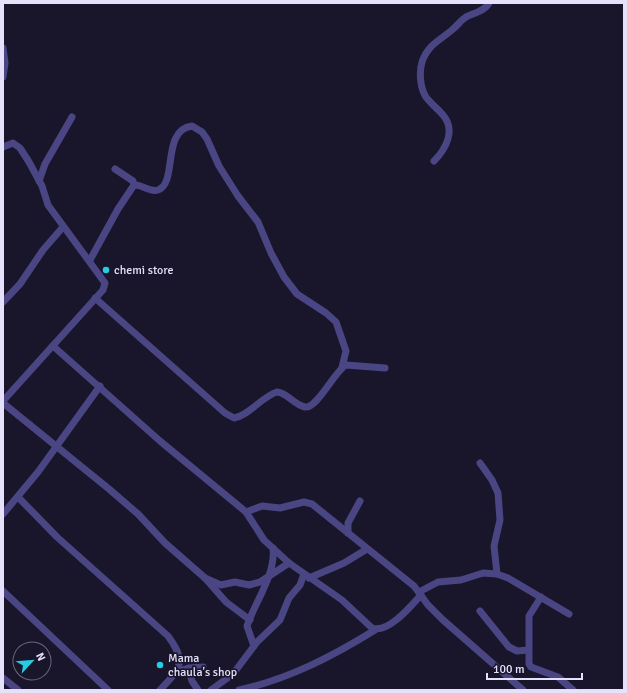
<svg xmlns="http://www.w3.org/2000/svg" width="627" height="693" font-family="Signika,sans-serif">
<rect width="100%" height="100%" fill="#19152a"/>
<g fill="none" stroke-linecap="round" stroke-linejoin="round">
<g stroke="#4a4583" stroke-width="7">
<path d="M3,48L5,63L3,77"/>
<path d="M3,147L13,143L20,148L29,162L42,186L48,205L56,216L105,283L103,290L3,401"/>
<path d="M434,161C446,149 456,130 443,115C438,109 431,104 426,97C420,88 419,72 422,62C428,44 441,40 453,29C458,25 461,20 466,17C474,13 485,11 489,3"/>
<path d="M39,181L45,164L72,117"/>
<path d="M134,185C142,184 149,193 158,190C178,183 161,130 192,126L202,132L207,139L219,166L238,196L258,222L271,253L284,277L297,294L326,313L336,322L346,351L342,367"/>
<path d="M90,260L118,209L134,185L133,181L115,169"/>
<path d="M95,298L225,413L234,418C250,415 261,397 277,392C288,393 294,405 305,407C317,409 334,372 346,365L385,368"/>
<path d="M3,302L20,284L43,250L63,227"/>
<path d="M53,346L160,441L246,512L264,540L289,563L342,600L372,628C388,634 411,606 421,595"/>
<path d="M3,403L109,489L138,514L165,543L205,578L226,602L250,620"/>
<path d="M480,463L492,480L498,493L500,520L494,546L497,574"/>
<path d="M18,497L57,537L168,636C187,662 181,668 160,690"/>
<path d="M246,512L262,506L280,508L304,502L312,504L414,586L428,605L443,620L523,690"/>
<path d="M3,514L38,472L100,386"/>
<path d="M348,533V523L360,501"/>
<path d="M205,578L221,585L235,582L249,585L260,582L289,563"/>
<path d="M309,578L344,563L367,549"/>
<path d="M3,591L108,690"/>
<path d="M419,592L438,582L461,580L483,573L497,574L508,578L569,614"/>
<path d="M541,597L529,616V664L531,667L558,677L573,690"/>
<path d="M480,611L509,647L517,651L528,650"/>
<path d="M254,646L247,626C255,602 276,574 273,548"/>
<path d="M188,668L192,681L198,690"/>
<path d="M175,672L189,668L203,667"/>
<path d="M3,678L18,690"/>
<path d="M211,690L233,674L257,642L280,620L289,598L300,585L304,574"/>
<path d="M239,690C289,679 333,656 375,630"/>
</g>
</g>
<g fill="#24cce4" stroke="#19152a" stroke-width="1.5">
<circle cx="106" cy="270" r="4"/>
<circle cx="160" cy="665" r="4"/>
</g>
<g text-anchor="middle" dominant-baseline="central" stroke-width="3.5" stroke-linejoin="round" paint-order="stroke">
<g font-size="12" fill="#e5e1fb" stroke="#19152a" text-anchor="start">
<text x="114" y="270">chemi store</text>
<text x="168" y="658">Mama<tspan x="168" dy="14">chaula's shop</tspan></text>
</g>
</g>
<rect width="627" height="693" fill="none" stroke="#e5e1fb" stroke-width="8"/>
<g transform="translate(32 661) rotate(64)"><circle r="19" fill="#19152a" stroke="#6b677e"/>
<path d="M0-3L7 15L0 10L-7 15Z" fill="#24cce4"/>
<text y="-6" font-size="11" font-weight="bold" text-anchor="middle" fill="#e5e1fb">N</text>
</g>
<path d="M487 673v6h95v-6" fill="none" stroke="#e5e1fb" stroke-width="2"/>
<text x="493" y="673" font-size="12" fill="#e5e1fb" stroke="#19152a" stroke-width="3" paint-order="stroke">100 m</text>
</svg>
